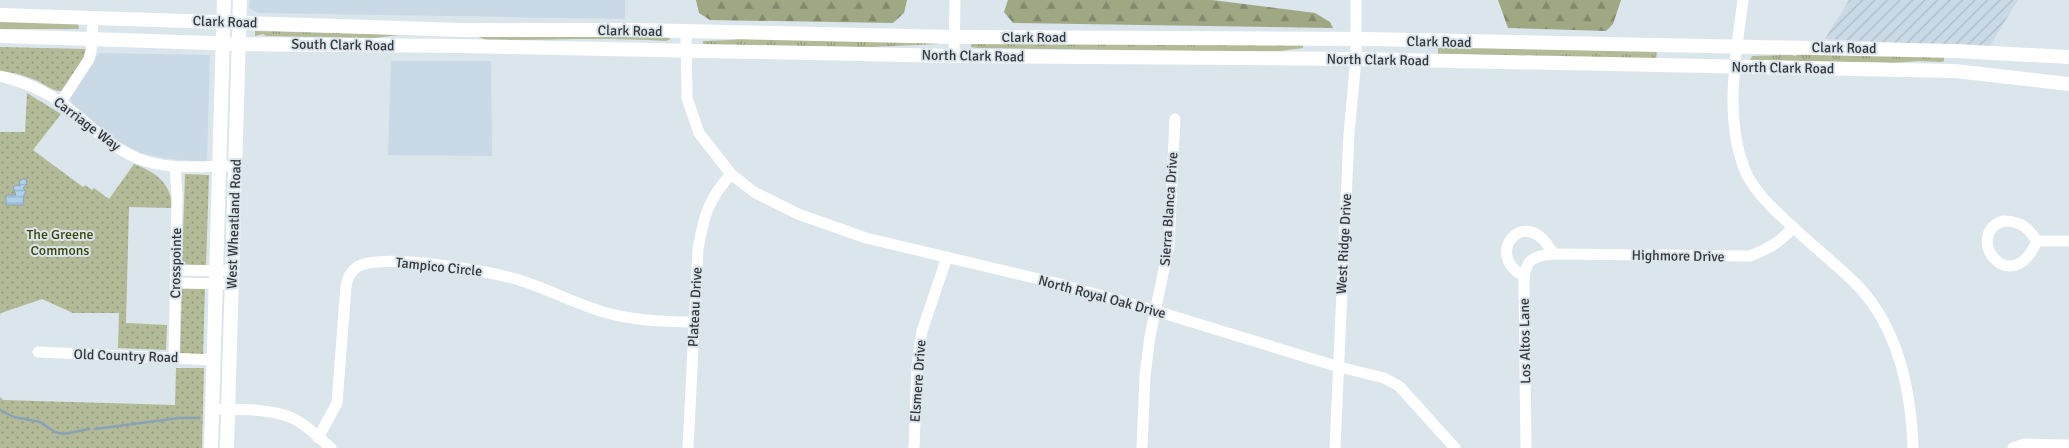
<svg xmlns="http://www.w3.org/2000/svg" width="2069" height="448" font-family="Signika,sans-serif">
<defs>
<pattern id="industrial-furrows" width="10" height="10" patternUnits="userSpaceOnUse" patternTransform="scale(1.25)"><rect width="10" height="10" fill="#cad9e6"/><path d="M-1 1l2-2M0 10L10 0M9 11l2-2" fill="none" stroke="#aebbc6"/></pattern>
<pattern id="grass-tufts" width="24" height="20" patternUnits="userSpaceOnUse" patternTransform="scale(1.25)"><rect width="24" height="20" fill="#b3ba97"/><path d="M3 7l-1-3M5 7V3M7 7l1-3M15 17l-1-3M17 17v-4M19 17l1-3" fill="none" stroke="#92987c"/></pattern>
<pattern id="forest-firs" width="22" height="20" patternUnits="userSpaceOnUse" patternTransform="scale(1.25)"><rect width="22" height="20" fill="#a0a783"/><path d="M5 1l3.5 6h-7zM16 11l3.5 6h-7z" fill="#83896c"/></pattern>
<pattern id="park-dots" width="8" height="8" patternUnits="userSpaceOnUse" patternTransform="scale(1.25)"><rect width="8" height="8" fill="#b3ba97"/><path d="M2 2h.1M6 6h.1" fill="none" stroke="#92987c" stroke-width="1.8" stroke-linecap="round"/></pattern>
<pattern id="water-rules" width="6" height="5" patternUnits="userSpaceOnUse" patternTransform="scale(1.25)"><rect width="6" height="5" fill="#afd0e9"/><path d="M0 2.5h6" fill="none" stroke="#97b3c9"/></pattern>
</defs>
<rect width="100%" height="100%" fill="#dbe5ec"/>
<g fill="#cad9e6">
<path d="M250,0H625V19L258,13L249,8Z"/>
<path d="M99,53L210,55L207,162L169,159L140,153L108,136L79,112L69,99Z"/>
<path d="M391,61H491L492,156L388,155Z"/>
</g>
<path fill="url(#industrial-furrows)" d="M1849,0H2018L1989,47L1825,39Z"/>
<g fill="url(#grass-tufts)">
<path d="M0,20L78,23L79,29H0Z"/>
<path d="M255,31L446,36L399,35L374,38L266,36L263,34L255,36Z"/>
<path d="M478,37H667L671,39L666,41C606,37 547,40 487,40Z"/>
<path d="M752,37L938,40V44L873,47L703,45V41L731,40Z"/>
<path d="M971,41L1303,43V48L1272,52L977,48L971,47Z"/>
<path d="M1438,46L1657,50L1656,59L1438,54Z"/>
<path d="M1800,54L1944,57V61L1942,62L1918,61L1893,63L1750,60L1752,56L1791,55L1795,56Z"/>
</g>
<g fill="url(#forest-firs)">
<path d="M696,0H907L904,13L893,23L710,20L699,13Z"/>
<path d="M1008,0H1212L1315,13L1330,22L1333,28L1013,23L1004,12Z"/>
<path d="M1498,0H1621L1613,24L1606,31L1508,28Z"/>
</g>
<g fill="url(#park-dots)">
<path d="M0,47L86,49L85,58L61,91C51,91 44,83 35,80C24,75 12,72 0,71Z"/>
<path d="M27,93L61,114L33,150L83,187L85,185L92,190L94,188L109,199L134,164C156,172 172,184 172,208L129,207L126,323L167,325L166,350L118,348L119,313H73L42,299L1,313L0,315V132H25Z"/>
<path d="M185,174L209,175L206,266L182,265Z"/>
<path d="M182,287L205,288L203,357L180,356Z"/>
<path d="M176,368H204L202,448H0V397L3,400L175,405Z"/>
</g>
<path fill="url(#water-rules)" stroke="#8aa2b5" d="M23,179H26L27,184L23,188L26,191L24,195L23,205H6V195H16L13,187L16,185L20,186L19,181Z"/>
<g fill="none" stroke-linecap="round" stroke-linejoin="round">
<g stroke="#8aa2b5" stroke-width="2.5">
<path d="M0,410L14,417L40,422L55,432L64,434L89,429"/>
<path d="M95,429L179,418H199"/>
</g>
<g stroke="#fff" stroke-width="11">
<path d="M1743,0C1736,55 1724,115 1744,168C1753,192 1777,212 1795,229C1813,246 1833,262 1851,279C1897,322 1911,387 1913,448"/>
<path d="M686,32L687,98L699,133L731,174L754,192L798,214L866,238L1060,284L1156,311L1339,367L1384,378L1399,386L1455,448"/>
<path d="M954,56L955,0"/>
<path d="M0,76C21,81 42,89 60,102C86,120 106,145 137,158C168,171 202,166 235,166"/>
<path d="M61,102L89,59L91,51L93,19"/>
<path d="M2003,221C2020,221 2028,227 2037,241C2011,301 1962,236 2003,221Z"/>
<path d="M2037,241H2069"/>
<path d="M176,270L232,271"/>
<path d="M1524,276C1482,255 1526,201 1553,254"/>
<path d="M176,283L232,284"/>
<path d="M38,352L214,360"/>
<path d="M174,358L177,196L175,167"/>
<path d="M212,409C236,410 264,408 287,416C303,421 318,437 331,448"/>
<path d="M318,438L337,403L346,286C348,277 350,272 357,267C380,252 494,271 522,281C551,290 577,305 607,313C635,321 665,322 694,322"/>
<path d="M688,448L698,249C704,215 708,200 731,174"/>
<path d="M914,448L917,366L922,331L947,257"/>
<path d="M1142,448L1145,375L1150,336L1169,245L1175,119"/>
<path d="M1335,448L1349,134L1356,59V0"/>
<path d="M1526,448L1524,282C1525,260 1532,256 1553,254L1750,256C1768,249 1781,242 1793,227"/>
<path d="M2013,448L2024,444L2069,445"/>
</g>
<g stroke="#fff" stroke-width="14">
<path d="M0,15L461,30H636L954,37L1367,39L1956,51L2069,57"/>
<path d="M0,36L239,44L460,46L954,56L1356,59L1955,71L2069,84"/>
<path d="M211,448L224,0"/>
<path d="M227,448L240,0"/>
</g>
</g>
<g text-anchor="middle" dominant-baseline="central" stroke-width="4" stroke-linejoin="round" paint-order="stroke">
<g font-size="14" fill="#35383b" stroke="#dbe5ec">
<text transform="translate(225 22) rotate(2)">Clark Road</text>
<text transform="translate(630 31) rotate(1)">Clark Road</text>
<text x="1034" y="37">Clark Road</text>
<text transform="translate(1439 42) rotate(1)">Clark Road</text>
<text transform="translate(343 45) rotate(1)">South Clark Road</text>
<text transform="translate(1844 48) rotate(1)">Clark Road</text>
<text transform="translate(973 56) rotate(1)">North Clark Road</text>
<text transform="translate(1378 60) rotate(1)">North Clark Road</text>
<text transform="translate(1783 68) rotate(1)">North Clark Road</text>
<text transform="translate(87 124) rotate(37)">Carriage Way</text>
<text transform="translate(1169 209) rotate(-86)">Sierra Blanca Drive</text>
<text transform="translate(234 224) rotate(-88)">West Wheatland Road</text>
<text transform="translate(1344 244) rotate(-87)">West Ridge Drive</text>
<text transform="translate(1678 256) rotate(1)">Highmore Drive</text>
<text transform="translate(176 263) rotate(-89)">Crosspointe</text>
<text transform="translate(439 267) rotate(6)">Tampico Circle</text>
<text transform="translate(1102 297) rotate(15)">North Royal Oak Drive</text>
<text transform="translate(695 307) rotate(-87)">Plateau Drive</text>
<text transform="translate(1525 341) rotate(-91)">Los Altos Lane</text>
<text transform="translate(126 356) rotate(2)">Old Country Road</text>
<text transform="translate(918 381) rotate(-86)">Elsmere Drive</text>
</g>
<g font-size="14" fill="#3b4304" stroke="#dbe5ec">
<text x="60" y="234">The Greene<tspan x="60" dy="16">Commons</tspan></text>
</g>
</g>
</svg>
